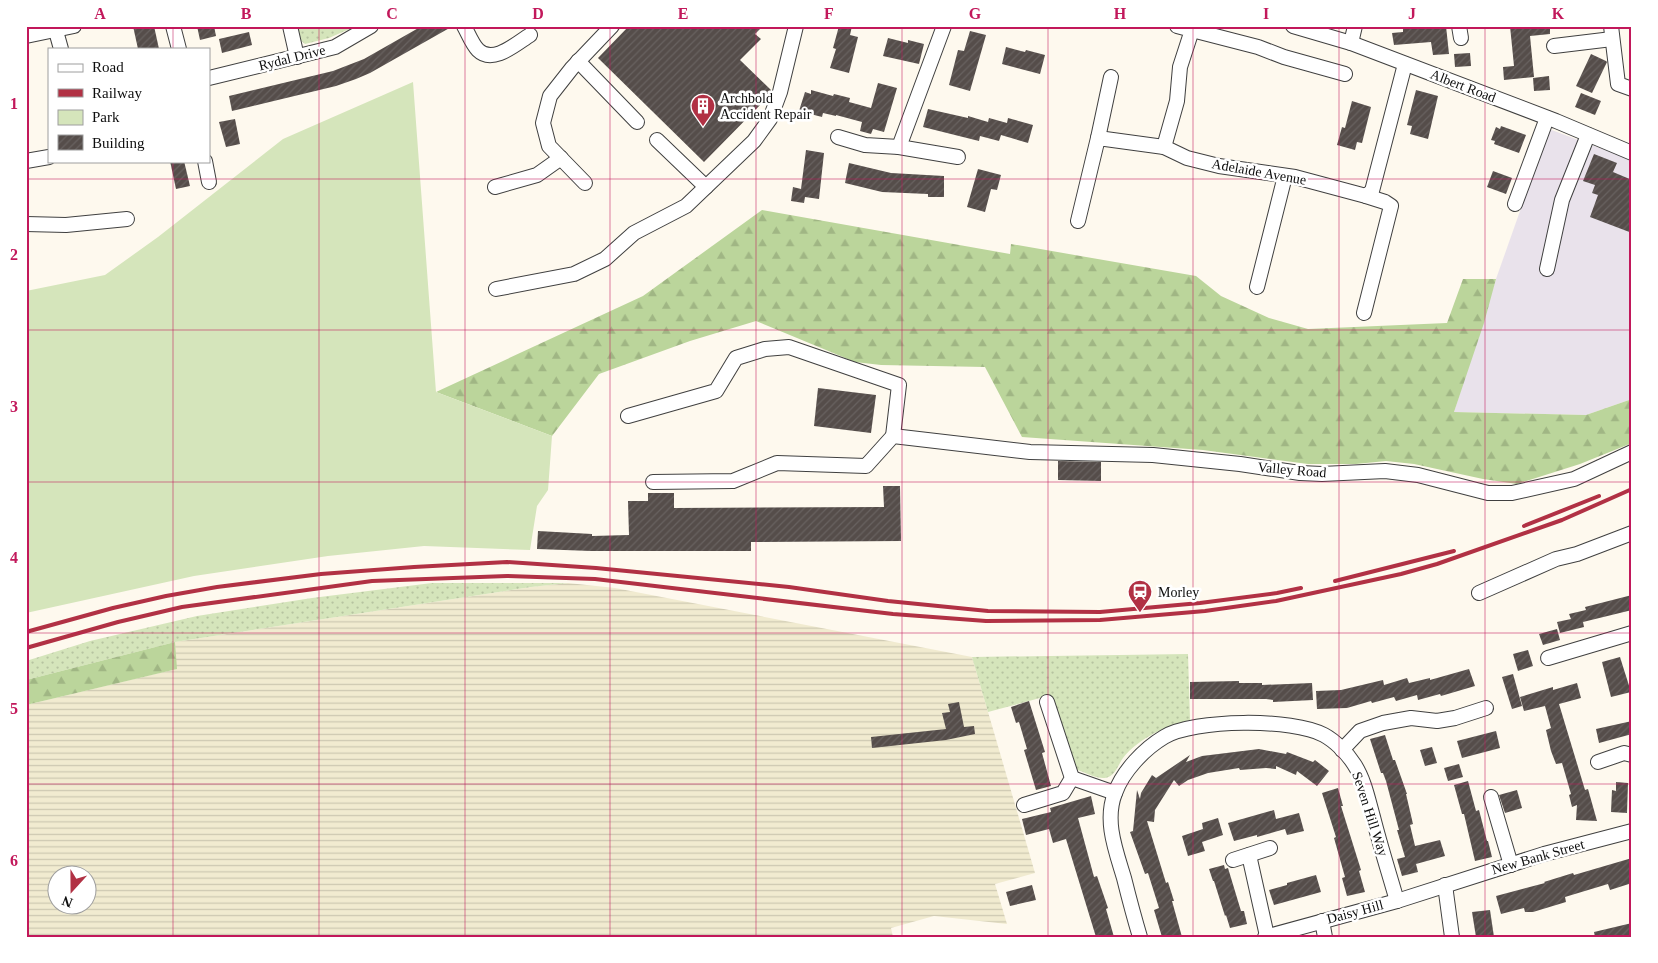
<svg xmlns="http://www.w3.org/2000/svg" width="1658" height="963" font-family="Georgia,serif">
<defs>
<pattern id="farmland-rules" width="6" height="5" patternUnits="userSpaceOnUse" patternTransform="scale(1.25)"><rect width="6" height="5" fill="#f1ebd0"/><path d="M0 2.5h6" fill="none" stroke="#cdc8b1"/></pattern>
<pattern id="grass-dots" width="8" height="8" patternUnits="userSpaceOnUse" patternTransform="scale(1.25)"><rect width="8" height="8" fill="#d5e5bb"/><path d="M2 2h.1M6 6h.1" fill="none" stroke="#b6c3a0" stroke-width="1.8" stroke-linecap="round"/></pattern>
<pattern id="forest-firs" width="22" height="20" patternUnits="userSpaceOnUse" patternTransform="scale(1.25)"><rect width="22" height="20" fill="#bbd59b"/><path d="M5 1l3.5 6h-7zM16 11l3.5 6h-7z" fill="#a0b684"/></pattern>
<pattern id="building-hatch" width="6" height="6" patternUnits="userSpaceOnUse" patternTransform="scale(1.25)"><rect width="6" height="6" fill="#554d4a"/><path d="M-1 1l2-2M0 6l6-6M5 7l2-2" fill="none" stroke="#686260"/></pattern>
</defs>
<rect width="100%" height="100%" fill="#fef9ee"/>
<path fill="#e9e2eb" d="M1549,129L1632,160V399L1586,415L1454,412L1496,279Z"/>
<path fill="url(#farmland-rules)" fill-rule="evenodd" d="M568,583L615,588L972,657L1035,873L995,884L1007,924L934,916L891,928L893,937H26V705L176,669L175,642L531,587ZM58,876H88V906H58Z"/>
<g fill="url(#grass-dots)">
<path d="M296,26H349L354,27L329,38L305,44L299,39Z"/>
<path d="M432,583H568L531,587L175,642L26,680V661L90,641L197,616L312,598Z"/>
<path d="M1188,654L1190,720C1166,726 1139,738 1123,758C1118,765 1115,777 1105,778C1096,779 1084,772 1075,769L1051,695L988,712L972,657Z"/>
</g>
<g fill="url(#forest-firs)">
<path d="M762,210L1010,254L1011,244L1196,276L1221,296L1269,318L1308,329L1447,323L1463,279H1496L1484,323L1454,412L1586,415L1632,399V443L1580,464L1517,484L1483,479L1414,464L1386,461L1356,464H1308L1203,450L1022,437L985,367L881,365L855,362L756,321L690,341L599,374L552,436L436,392L643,296Z"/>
<path d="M175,642L177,669L26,705V680Z"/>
</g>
<path fill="#d5e5bb" d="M413,82L436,392L552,436L548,490L537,506L530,550L424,546L328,556L194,576L26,613V291L105,275L158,237L283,139Z"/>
<g fill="url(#building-hatch)">
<path d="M133,26H154L159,49H138Z"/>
<path d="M197,26H214L216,36L200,40Z"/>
<path d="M422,26H453L370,73L356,79L336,86L232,111L229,96L333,71L364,59Z"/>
<path d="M629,26H763L755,34L761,39L740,60L771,90L770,95L704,162L598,58Z"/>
<path d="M839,26H852L850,35L858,37L849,73L830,68L836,49L833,48Z"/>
<path d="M1403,26H1446L1449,54L1433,55L1431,42L1394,45L1392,33L1403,32Z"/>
<path d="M1510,26H1550V34L1530,36L1534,77L1504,80L1503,67L1514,66Z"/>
<path d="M970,31L986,35L970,91L949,85L958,50L964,51Z"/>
<path d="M249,32L252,45L222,53L219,39Z"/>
<path d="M888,38L908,43V40L924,44L919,64L883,56Z"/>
<path d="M1006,47L1025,52L1026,50L1045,55L1040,74L1002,64Z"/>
<path d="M1470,53L1471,66L1455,67L1454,54Z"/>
<path d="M1591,54L1606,61L1607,62L1592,93L1576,86Z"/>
<path d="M1549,76L1550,90L1534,91L1533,78Z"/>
<path d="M878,83L897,88L884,132L873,129L871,134L860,131L862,122L836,115V116L823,113L822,117L799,111L805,92L811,94V90L833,96L834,94L850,98L849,102L871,108Z"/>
<path d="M1416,90L1438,96L1428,139L1410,134L1412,126L1407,125Z"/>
<path d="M1581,93L1601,101L1595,115L1575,107Z"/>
<path d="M1352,101L1371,107L1362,143L1357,142L1355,150L1337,145L1342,127L1345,128Z"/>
<path d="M928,109L968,118V116L988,122L989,118L1007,123L1008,118L1033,125L1028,143L1001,135L999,141L980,136L979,141L923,127Z"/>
<path d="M235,119L240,144L226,147L219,122Z"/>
<path d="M1501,126L1526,135L1519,153L1494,144L1495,141L1491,140L1496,127L1500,129Z"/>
<path d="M806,150L824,153L819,199L805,197L804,203L791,201L793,187L801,189Z"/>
<path d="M1594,154L1617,163L1613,172L1632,180V233L1590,217L1598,195L1592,193L1595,185L1583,181Z"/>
<path d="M170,161H184L190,186L176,189Z"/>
<path d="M849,163L891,173L944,176V197H928V194L882,192L845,183Z"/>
<path d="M978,169L1001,175L997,190L991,189L985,212L967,207Z"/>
<path d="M1493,171L1512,178L1506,194L1487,187Z"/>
<path d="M818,388L876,395L871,433L814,426Z"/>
<path d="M1058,461L1101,462V481L1058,480Z"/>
<path d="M883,486H900L901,541L751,542V551H591L537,549L538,531L592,534V536L629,535L628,501H648V493H674V508L884,507Z"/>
<path d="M1632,595V610L1583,622L1584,627L1560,633L1557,622L1571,619L1569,614L1586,610L1585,607Z"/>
<path d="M1557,629L1560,640L1543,645L1539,634Z"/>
<path d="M1528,650L1533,666L1518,671L1513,654Z"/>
<path d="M1620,657L1631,692L1611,697L1602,662Z"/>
<path d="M1469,669L1475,686L1441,696L1440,694L1418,700L1417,695L1396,701L1394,697L1372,703L1371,701L1347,708L1317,709L1316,691L1341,690L1383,680L1384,685L1407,678L1409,683L1430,678V680Z"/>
<path d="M1513,674L1522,706L1512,709L1502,677Z"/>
<path d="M1239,681V683H1262V685L1312,683L1313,700L1273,702V700L1266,699H1190V682Z"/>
<path d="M1577,683L1581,698L1559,704L1585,790L1588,789L1597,821L1576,820L1577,805L1572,807L1569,795L1571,794L1562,763L1556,764L1551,751L1546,730L1551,728L1545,706L1524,711L1520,697L1553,687V690Z"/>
<path d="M1029,701L1045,752L1042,753L1051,786L1036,790L1024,750L1027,749L1019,722L1016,723L1011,707Z"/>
<path d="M959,702L964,727L974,726L975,734L946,740L872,748L871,737L946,729L942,713L950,712L948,704Z"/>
<path d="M1632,721V734L1599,743L1596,729Z"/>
<path d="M1496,731L1500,748L1462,758L1457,741Z"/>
<path d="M1385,735L1393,760H1395L1407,794H1406L1413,824L1410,825L1415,846L1440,840L1445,856L1416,864L1418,872L1402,876L1397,859L1405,857L1397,830H1399L1386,781L1383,773H1381L1370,739Z"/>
<path d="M1432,747L1437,763L1425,766L1420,750Z"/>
<path d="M1259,749L1286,754L1287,752L1313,762L1315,760L1329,771L1317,786L1297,771L1296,775L1276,766V769L1266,768L1240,770L1239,768L1208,773L1188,780L1179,786L1174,780L1155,810L1154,822L1147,821L1166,883L1168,882L1174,901H1172L1182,937H1162L1154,910L1159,908L1148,873L1145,874L1130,832L1133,831L1137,790L1140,799L1141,793L1152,775L1156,778L1190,755L1186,762L1202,756Z"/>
<path d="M1459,764L1463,777L1448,781L1444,768Z"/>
<path d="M1468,781L1476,811L1479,810L1487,841H1488L1492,857L1475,861L1464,814H1462L1454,785Z"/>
<path d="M1616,782L1628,783L1627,813L1611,812L1612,790L1616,791Z"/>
<path d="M1338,788L1343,806H1341L1361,870L1359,871L1365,892L1347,896L1342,878L1345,877L1334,838L1336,837L1322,793Z"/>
<path d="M1517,790L1522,808L1505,813L1499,795Z"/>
<path d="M1091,796L1095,814L1078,818L1094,877L1097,876L1108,908L1106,909L1114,937H1096L1066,839L1053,843L1049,829L1026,835L1022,819L1051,812L1050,808Z"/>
<path d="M1274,810L1276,819L1299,813L1304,831L1287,835L1285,829L1257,837V835L1234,841L1228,823Z"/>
<path d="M1218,818L1223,835L1202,842L1205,851L1188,856L1182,836L1203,829L1202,823Z"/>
<path d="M1632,858V883L1610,890L1608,884L1565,897L1566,902L1533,912H1525L1524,908L1501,914L1496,896L1545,883L1544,882L1573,873L1574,875Z"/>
<path d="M1224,865L1225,869L1228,868L1241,911H1244L1247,924L1230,928L1226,915L1225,916L1214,881H1213L1209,869Z"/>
<path d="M1316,875L1321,892L1274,905L1269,890L1287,885V883Z"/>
<path d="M1032,885L1036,900L1010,906L1006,892Z"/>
<path d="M1490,910L1494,937H1476L1472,912Z"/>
<path d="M1632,923V937H1595L1594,932Z"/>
</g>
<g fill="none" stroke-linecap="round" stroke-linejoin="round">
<defs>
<g id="minor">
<path d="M173,26L179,49"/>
<path d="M290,26L297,57"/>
<path d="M464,26C468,33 472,44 478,50C493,65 517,43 530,35"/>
<path d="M1293,26L1351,43L1556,121L1632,153"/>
<path d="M1459,26L1461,38"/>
<path d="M1611,26L1618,84L1632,89"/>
<path d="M1192,30L1258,47L1284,57L1345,74"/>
<path d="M56,31L61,49"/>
<path d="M26,36L74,26"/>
<path d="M1351,43L1355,26"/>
<path d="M1554,46L1612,39"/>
<path d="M578,61L637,122"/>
<path d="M209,78L335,47L371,26"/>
<path d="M838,137L865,145L899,147L944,26"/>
<path d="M1098,138L1111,77"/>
<path d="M657,140L706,187"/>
<path d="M899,147L958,157"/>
<path d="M1164,147L1177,101L1180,67L1192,30L1177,26"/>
<path d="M26,161L49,157"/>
<path d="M205,161L209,182"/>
<path d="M585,183L549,146L543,123L550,96L572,68L612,26"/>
<path d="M495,187L537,175L561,158"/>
<path d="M1515,204L1547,118"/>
<path d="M1078,221L1098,138L1164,147L1187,158L1219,166L1295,177L1366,196L1372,191L1405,64"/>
<path d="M26,224L66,225L127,219"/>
<path d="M1547,269L1562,200L1588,135"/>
<path d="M1257,287L1285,176"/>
<path d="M496,289L574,274L605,259L634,233L686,206L754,141L770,119L780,92L796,26"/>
<path d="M1364,313L1391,206L1385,202L1366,196"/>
<path d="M628,416L716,391L736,358L765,349L789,347L899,385L893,436"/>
<path d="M653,482L733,481L777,463L866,466L893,436L1030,452L1153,455L1240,464L1300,473L1322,474L1385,471L1418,475L1488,493H1512L1574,479L1632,452"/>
<path d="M1479,593L1556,559L1577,554L1632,533"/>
<path d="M1548,658L1632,633"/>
<path d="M1342,750L1360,731L1383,723L1411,718L1437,721L1455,718L1486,708"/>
<path d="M1598,762L1624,753L1632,755"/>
<path d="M1072,778L1115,793"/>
<path d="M1491,797L1511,865"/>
<path d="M1024,805L1063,793L1072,778L1047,702"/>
<path d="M1249,855L1267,936"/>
<path d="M1233,860L1270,848"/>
<path d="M1445,885L1452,937"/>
<path d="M1322,921L1325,937"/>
<path d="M1140,937C1134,917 1129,898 1124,878C1116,851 1104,821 1115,793C1123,771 1144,749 1164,737C1194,719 1293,718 1324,735C1335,741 1347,753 1354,764C1364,779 1368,799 1373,817C1380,845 1389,873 1397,901"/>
<path d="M1265,937L1397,901L1544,854L1632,831"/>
</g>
</defs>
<use href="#minor" stroke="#404040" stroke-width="16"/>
<use href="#minor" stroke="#fff" stroke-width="14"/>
<g stroke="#b13144" stroke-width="4">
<path d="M1524,526L1599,496"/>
<path d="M1335,581L1454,551"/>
<path d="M26,632L113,608L166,596L217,587L321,574L414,567L507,562L596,568L789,587L888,601L988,611L1100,612L1200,603L1277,593L1301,588"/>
<path d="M26,648L118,622L182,607L372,581L507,576L595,579L893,614L986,621L1100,620L1205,611L1276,601L1401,574L1437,564L1562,520L1632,489"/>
</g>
</g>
<path fill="none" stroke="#c2185b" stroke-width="1" stroke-opacity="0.55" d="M173,26V49M319,26V937M465,26V937M610,26V937M756,26V937M902,26V937M1048,26V937M1193,26V937M1339,26V937M1485,26V937M173,161V937M26,179H1632M26,330H1632M26,482H1632M26,633H1632M26,784H1632"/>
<defs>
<symbol id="building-pin" viewBox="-11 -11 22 30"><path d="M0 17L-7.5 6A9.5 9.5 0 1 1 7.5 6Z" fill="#b13144" stroke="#fff"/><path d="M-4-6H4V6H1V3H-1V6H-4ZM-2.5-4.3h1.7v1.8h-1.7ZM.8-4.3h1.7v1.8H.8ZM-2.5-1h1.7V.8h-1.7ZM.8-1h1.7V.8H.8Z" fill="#fff"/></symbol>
<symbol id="station-pin" viewBox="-11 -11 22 30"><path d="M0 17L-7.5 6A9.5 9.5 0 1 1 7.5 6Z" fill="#b13144" stroke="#fff"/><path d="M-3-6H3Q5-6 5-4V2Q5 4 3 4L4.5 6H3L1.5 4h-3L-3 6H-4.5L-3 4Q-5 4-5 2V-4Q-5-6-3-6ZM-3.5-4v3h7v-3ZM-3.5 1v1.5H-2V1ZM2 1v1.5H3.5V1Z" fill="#fff"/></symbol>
</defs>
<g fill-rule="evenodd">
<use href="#building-pin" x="689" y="92" width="28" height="38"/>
<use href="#station-pin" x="1126" y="578" width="28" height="38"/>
</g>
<g text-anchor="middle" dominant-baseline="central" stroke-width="5" stroke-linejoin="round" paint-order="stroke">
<g font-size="14" fill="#0d0d0d" stroke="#fff">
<text transform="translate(292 58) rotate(-14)">Rydal Drive</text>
<text transform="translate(1463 86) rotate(21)">Albert Road</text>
<text transform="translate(1259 172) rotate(10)">Adelaide Avenue</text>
<text transform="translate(1292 470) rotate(5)">Valley Road</text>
<text transform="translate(1370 814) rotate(72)">Seven Hill Way</text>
<text transform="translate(1538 857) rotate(-16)">New Bank Street</text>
<text transform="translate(1355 912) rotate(-15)">Daisy Hill</text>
</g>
<g font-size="14" fill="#0d0d0d" stroke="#fff" text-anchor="start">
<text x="720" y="98">Archbold<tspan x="720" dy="16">Accident Repair</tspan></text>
<text x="1158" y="592">Morley</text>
</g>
</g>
<rect width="1658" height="963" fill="none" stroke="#ffffff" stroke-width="55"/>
<rect x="48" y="48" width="162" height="115" fill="#ffffff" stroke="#9e9e9e"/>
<rect x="58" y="64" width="25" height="8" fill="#ffffff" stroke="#9e9e9e"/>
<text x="92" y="72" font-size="15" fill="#0d0d0d">Road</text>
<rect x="58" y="89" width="25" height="8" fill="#b13144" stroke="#9e9e9e"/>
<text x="92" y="98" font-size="15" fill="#0d0d0d">Railway</text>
<rect x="58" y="110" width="25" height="15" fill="#d5e5bb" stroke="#9e9e9e"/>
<text x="92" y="122" font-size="15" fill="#0d0d0d">Park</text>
<rect x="58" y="135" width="25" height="15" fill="url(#building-hatch)" stroke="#9e9e9e"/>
<text x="92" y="148" font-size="15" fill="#0d0d0d">Building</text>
<g transform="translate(72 890) rotate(201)"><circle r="24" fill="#ffffff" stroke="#9e9e9e"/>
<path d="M0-4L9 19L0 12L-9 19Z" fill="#b13144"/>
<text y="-8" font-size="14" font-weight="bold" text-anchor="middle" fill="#0d0d0d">N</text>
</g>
<rect x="28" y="28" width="1602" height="908" fill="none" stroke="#c2185b" stroke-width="2"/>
<g font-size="16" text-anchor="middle" font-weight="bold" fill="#c2185b">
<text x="100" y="19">A</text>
<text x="246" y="19">B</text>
<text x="392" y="19">C</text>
<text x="538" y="19">D</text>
<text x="683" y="19">E</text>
<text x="829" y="19">F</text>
<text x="975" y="19">G</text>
<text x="1120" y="19">H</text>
<text x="1266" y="19">I</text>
<text x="1412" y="19">J</text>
<text x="1558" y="19">K</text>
<text x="14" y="109">1</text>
<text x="14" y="260">2</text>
<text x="14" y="412">3</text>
<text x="14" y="563">4</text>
<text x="14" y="714">5</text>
<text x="14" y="866">6</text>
</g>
</svg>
